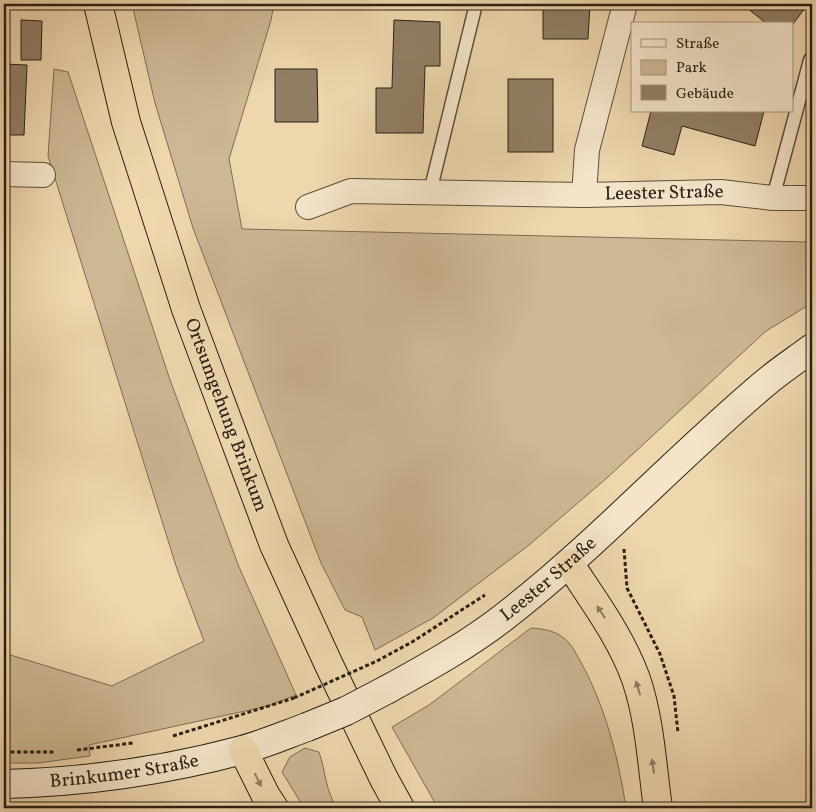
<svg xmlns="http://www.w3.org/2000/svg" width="816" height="812" font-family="Vollkorn,serif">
<rect width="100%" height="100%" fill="#eed7ad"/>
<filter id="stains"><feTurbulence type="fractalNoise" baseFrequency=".004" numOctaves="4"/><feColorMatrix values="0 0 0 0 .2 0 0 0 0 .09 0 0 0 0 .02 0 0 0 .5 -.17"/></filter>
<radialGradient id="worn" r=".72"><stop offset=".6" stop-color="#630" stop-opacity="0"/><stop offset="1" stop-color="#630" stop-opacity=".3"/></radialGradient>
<g fill="#cdb894" stroke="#7c6c56">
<path d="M132,4H274L271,20L229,159L242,229L810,242L812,248V303L766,331L608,477L529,545L433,618L375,650L362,617L345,610L321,563L193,228L155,103Z"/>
<path d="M54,69L68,72L169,377L239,567L296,695L268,706L89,745L90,756L38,763H4V653L112,686L204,641L177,569L48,156Z"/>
<path d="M531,628C546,629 558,631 569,643C573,647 576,654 579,659C604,702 619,759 626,808H438L392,727L429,705Z"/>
<path d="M305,748L319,752C326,772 325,790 337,808H304L282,772L290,757Z"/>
</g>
<g fill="#907f65" stroke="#2a2017">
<path d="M543,4H590L588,39H543Z"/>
<path d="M742,4H808L793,24H767Z"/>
<path d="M21,20L42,21L41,60H21Z"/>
<path d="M394,20L440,22V66H425L423,133H376V88H392Z"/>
<path d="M4,64L27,65L24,135H4Z"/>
<path d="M275,69H317L318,122H275Z"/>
<rect x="508" y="79" width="45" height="73"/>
<path d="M651,111H764L755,146L682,126L674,155L642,146Z"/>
</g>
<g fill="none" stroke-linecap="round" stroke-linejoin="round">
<defs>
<g id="lane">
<path d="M430,192L476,4"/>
<path d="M773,198L810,60L812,57"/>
</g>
<g id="street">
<path d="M4,174L43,175"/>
<path d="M584,195L587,150L625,4"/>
<path id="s1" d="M308,207L351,191L584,195L721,192L773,198H812"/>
</g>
<g id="secondary">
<path id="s2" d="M388,689C428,667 468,645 504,617C596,546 675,459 764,384C779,371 796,360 812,348"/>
<path id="s3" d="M4,784C85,782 164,771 242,750C264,744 285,735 307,727"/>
</g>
<g id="highway">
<path id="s4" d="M98,4L126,122L186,309L274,545L329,665L384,779L400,808"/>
<path d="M569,563C593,600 621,637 636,679C650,720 652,766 658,808"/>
<path d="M243,750L266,796L274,808"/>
</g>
</defs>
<use href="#lane" stroke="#5b4e3c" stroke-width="15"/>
<use href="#street" stroke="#5b4e3c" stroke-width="26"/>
<use href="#secondary" stroke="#2a2017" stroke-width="30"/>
<use href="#highway" stroke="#2a2017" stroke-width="30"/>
<g stroke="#2a2017" stroke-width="3" stroke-dasharray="4 2.5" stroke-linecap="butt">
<path d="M624,549L627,588L660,654L674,696L678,733"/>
<path d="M377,661L412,642L485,595"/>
<path d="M173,736L294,698"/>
<path d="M77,750L133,743"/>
<path d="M4,752H56"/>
</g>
<use href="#lane" stroke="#f4e5ca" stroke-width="12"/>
<use href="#street" stroke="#f4e5ca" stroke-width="24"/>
<use href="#secondary" stroke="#f4e5ca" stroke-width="28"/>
<use href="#highway" stroke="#eed7ad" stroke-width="28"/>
<defs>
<path id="secondary-bridge" d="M307,727L346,711L388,689"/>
</defs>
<use href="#secondary-bridge" stroke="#2a2017" stroke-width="30" stroke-linecap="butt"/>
<path stroke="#2a2017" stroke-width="3" stroke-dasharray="4 2.5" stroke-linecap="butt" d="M294,698L377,661"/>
<use href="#secondary-bridge" stroke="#f4e5ca" stroke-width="28"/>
</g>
<defs><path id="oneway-solid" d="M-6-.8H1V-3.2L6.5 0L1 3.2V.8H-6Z" transform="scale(1.25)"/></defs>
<g fill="#8c7c62">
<use href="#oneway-solid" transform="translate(601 612) rotate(-123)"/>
<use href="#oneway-solid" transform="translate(638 688) rotate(-107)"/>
<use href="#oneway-solid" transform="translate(653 766) rotate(-98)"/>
<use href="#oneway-solid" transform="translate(258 780) rotate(64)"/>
</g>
<g text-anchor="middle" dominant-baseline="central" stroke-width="4.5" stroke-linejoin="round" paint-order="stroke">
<g font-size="19" fill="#2a2017" stroke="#f4e5ca">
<text stroke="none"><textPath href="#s1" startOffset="359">Leester Straße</textPath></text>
<text stroke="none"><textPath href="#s4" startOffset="431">Ortsumgehung Brinkum</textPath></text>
<text stroke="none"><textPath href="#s2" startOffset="195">Leester Straße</textPath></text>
<text stroke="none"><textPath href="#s3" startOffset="121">Brinkumer Straße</textPath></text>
</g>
</g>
<rect width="816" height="812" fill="none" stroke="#eed7ad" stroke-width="20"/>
<rect x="5" y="5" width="806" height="802" fill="none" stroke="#2a2017" stroke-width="2.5"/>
<rect x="10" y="10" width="796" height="792" fill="none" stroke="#2a2017"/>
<rect x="631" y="22" width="162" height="90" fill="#f4e5ca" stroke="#a39682"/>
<rect x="641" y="39" width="25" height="8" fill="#f4e5ca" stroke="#a39682"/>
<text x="676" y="48" font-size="15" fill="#2a2017">Straße</text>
<rect x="641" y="60" width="25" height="15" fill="#cdb894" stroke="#a39682"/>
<text x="676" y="72" font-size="15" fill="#2a2017">Park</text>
<rect x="641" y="85" width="25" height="15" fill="#907f65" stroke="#a39682"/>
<text x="676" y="98" font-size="15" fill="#2a2017">Gebäude</text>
<rect width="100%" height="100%" filter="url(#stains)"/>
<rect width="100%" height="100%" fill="url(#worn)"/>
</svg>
